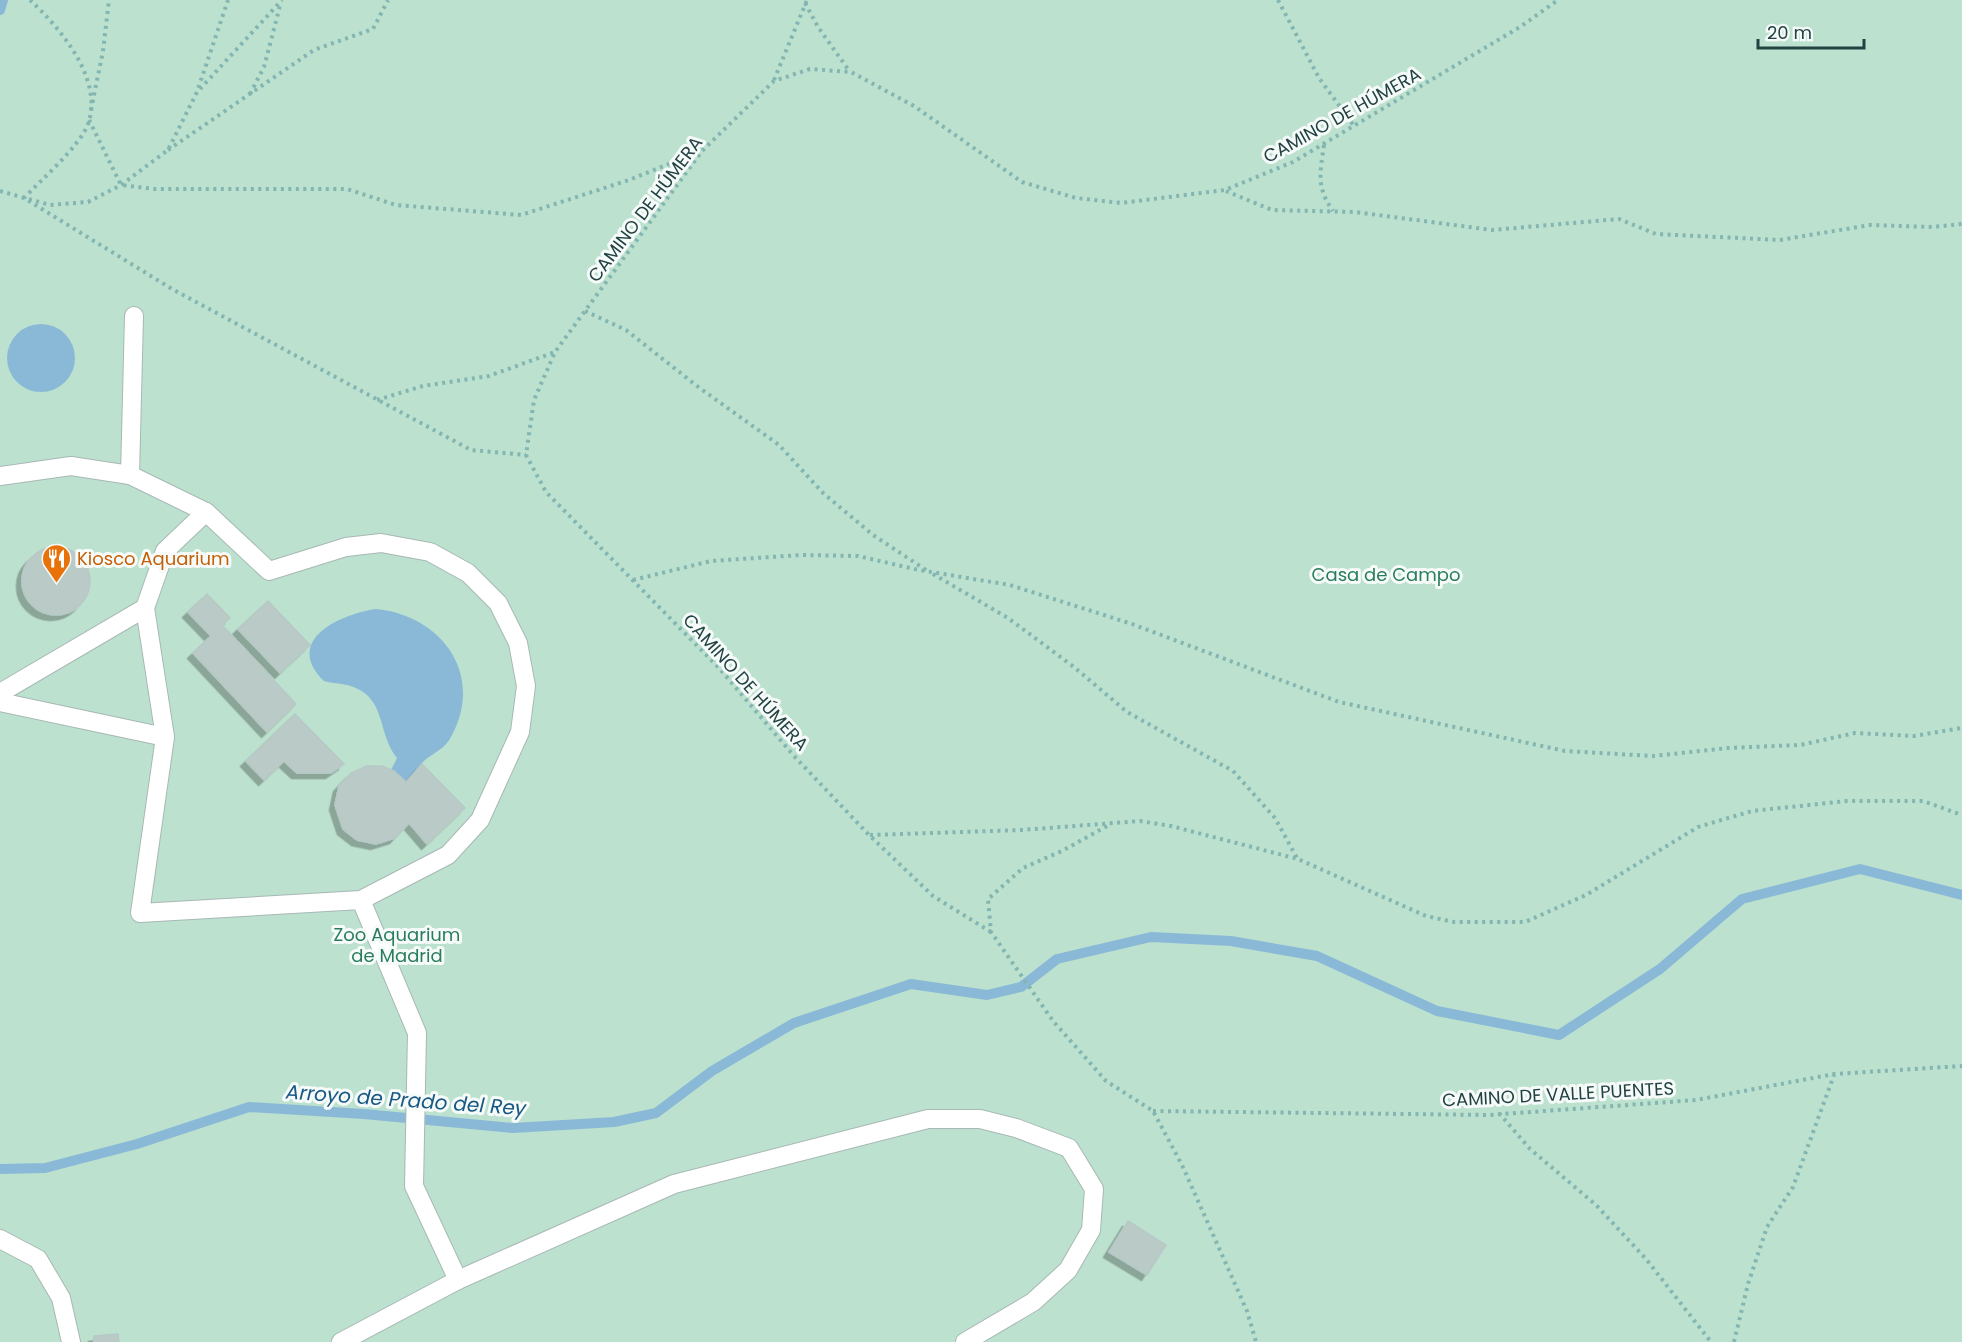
<svg xmlns="http://www.w3.org/2000/svg" width="1962" height="1342" font-family="Poppins,sans-serif">
<defs>
<filter id="shadow"><feDropShadow dx="-5.5" dy="5.5" stdDeviation="0" flood-color="#0004"/></filter>
</defs>
<rect width="100%" height="100%" fill="#e5efed"/>
<rect fill="#bde1cf" x="0" y="0" width="1962" height="1342"/>
<g fill="#8ab9d7">
<circle cx="41" cy="358" r="34"/>
<path d="M376,609C439,615 484,671 453,733C445,750 437,750 424,761C418,767 412,775 406,782L391,770L397,758C378,735 386,701 356,688C346,683 334,684 324,681C282,640 341,614 376,609Z"/>
</g>
<g fill="none" stroke-linecap="round" stroke-linejoin="round">
<g stroke="#8ab9d7" stroke-width="10">
<path d="M0,10L3,0"/>
<path d="M0,1169L45,1168L137,1144L249,1107L364,1114L513,1128L614,1122L656,1113L712,1071L794,1023L911,984L987,995L1021,987L1057,959L1151,937L1231,941L1317,956L1437,1011L1559,1035L1660,969L1742,899L1860,869L1962,895"/>
</g>
</g>
<g fill="#bacac7" stroke="#b7c9c6" stroke-width="1.5" filter="url(#shadow)">
<circle cx="56" cy="581" r="34"/>
<path d="M207,594L230,618L222,625L296,704L267,732L193,653L211,636L188,612Z"/>
<path d="M268,601L310,645L280,673L238,629Z"/>
<path d="M295,714L344,764L331,773H297L284,761L264,780L246,761Z"/>
<path d="M422,764L465,808L427,844L409,823L395,838L376,844L357,840L343,829L335,805L339,786L351,773L367,766H382L394,771L406,782Z"/>
<path d="M1128,1221L1166,1245L1147,1275L1109,1252Z"/>
<path d="M118,1334L119,1342H94V1336Z"/>
</g>
<g fill="none" stroke-linecap="round" stroke-linejoin="round">
<defs>
<g id="street">
<path d="M134,316L130,475L206,512"/>
<path d="M0,476L71,466L130,475"/>
<path d="M0,693L145,608"/>
<path d="M0,702L165,737"/>
<path d="M361,900L140,913L165,737L145,608L165,551L206,512L269,571L346,547L381,543L430,552L468,573L498,603L518,643L526,686L520,732L480,820L448,855L361,900L417,1033L414,1186L458,1280"/>
<path d="M0,1239L38,1259L61,1298L71,1342"/>
<path d="M341,1342L458,1280L674,1184L928,1119H980L1016,1128L1069,1148L1094,1189L1091,1230L1068,1270L1033,1302L965,1342"/>
</g>
</defs>
<use href="#street" stroke="#a7b8b6" stroke-width="20"/>
<g stroke="#83b5b1" stroke-width="4" stroke-dasharray="3 4.5" stroke-linecap="butt">
<path d="M30,0C60,28 104,79 88,124C80,146 41,180 24,198L172,289L471,450L526,455"/>
<path d="M1278,0L1319,78L1354,126"/>
<path d="M805,3L818,27L850,72"/>
<path d="M774,80L807,0"/>
<path d="M200,89L282,0"/>
<path d="M250,94L264,67L281,2"/>
<path d="M91,110L103,51L109,0"/>
<path d="M89,120L121,185L155,189H347L396,205L521,215L629,180L701,151"/>
<path d="M1324,145C1320,173 1316,187 1333,211"/>
<path d="M168,150L314,50L373,29L388,0"/>
<path d="M0,191L50,205L88,202L121,185L168,150L197,92L228,0"/>
<path d="M1226,191L1272,210L1355,212L1492,230L1619,219L1656,234L1780,240L1870,225L1933,227L1962,224"/>
<path d="M585,311L626,330L697,386L779,445L823,493L873,535L926,570"/>
<path d="M377,400L423,386L489,376L555,352"/>
<path d="M933,574L1008,618L1074,667L1127,712L1233,771L1275,818L1297,858"/>
<path d="M633,580L711,561L801,555L858,556L919,570L1010,585L1132,624L1339,702L1565,751L1653,756L1728,748L1800,745L1855,733L1914,736L1962,728"/>
<path d="M1107,826L1062,851L1023,868L988,899L991,932L1053,1021L1106,1081L1153,1111L1182,1165L1247,1311L1256,1342"/>
<path d="M870,835L1022,830L1140,821L1171,826L1298,859L1426,916L1454,922H1525L1586,895L1698,827L1752,811L1847,801H1923L1962,815"/>
<path d="M991,932L933,896L869,835L794,756L719,668L546,492L526,455L534,400L555,352L702,151L774,81L810,69L851,72L914,106L1022,182L1076,198L1121,203L1225,190L1293,162L1520,27L1558,0"/>
<path d="M1153,1111L1489,1115L1696,1100L1834,1074L1962,1066"/>
<path d="M1499,1113L1530,1149L1596,1205L1646,1259L1711,1342"/>
<path d="M1734,1342L1748,1284L1767,1227L1793,1187L1834,1075"/>
</g>
<use href="#street" stroke="#fff" stroke-width="18"/>
</g>
<defs>
<symbol id="restaurant-pin" viewBox="-11 -11 22 30"><path d="M0 17L-7.5 6A9.5 9.5 0 1 1 7.5 6Z" fill="#e8710a" stroke="#f6fbfa"/><path d="M-5-6h1v4h1v-4h1v4h1v-4h1v5L-1.5 .5V6h-2V.5L-5-1ZM5-6V6H3V1.5H1.5Q1.5-4 5-6Z" fill="#fff"/></symbol>
</defs>
<g fill-rule="evenodd">
<use href="#restaurant-pin" x="40" y="542" width="33" height="45"/>
</g>
<g text-anchor="middle" dominant-baseline="central" stroke-width="6" stroke-linejoin="round" paint-order="stroke">
<g font-size="18" fill="#224342" stroke="#f6fbfa">
<text transform="translate(1342 115) rotate(-29)">CAMINO DE HÚMERA</text>
<text transform="translate(645 209) rotate(-53)">CAMINO DE HÚMERA</text>
<text transform="translate(746 682) rotate(48)">CAMINO DE HÚMERA</text>
<text transform="translate(1558 1094) rotate(-3)">CAMINO DE VALLE PUENTES</text>
</g>
<g font-size="18" fill="#c56008" stroke="#f6fbfa" text-anchor="start">
<text x="77" y="558">Kiosco Aquarium</text>
</g>
<g font-size="18" fill="#297d5d" stroke="#f6fbfa">
<text x="1386" y="574">Casa de Campo</text>
<text x="397" y="934">Zoo Aquarium<tspan x="397" dy="21">de Madrid</tspan></text>
</g>
<g font-size="20" font-style="italic" fill="#175884" stroke="#f6fbfa">
<text transform="translate(406 1100) rotate(4)">Arroyo de Prado del Rey</text>
</g>
</g>
<path d="M1758 39v9h106v-9" fill="none" stroke="#224342" stroke-width="3"/>
<text x="1767" y="39" font-size="18" fill="#224342" stroke="#f6fbfa" stroke-width="4.5" paint-order="stroke">20 m</text>
</svg>
